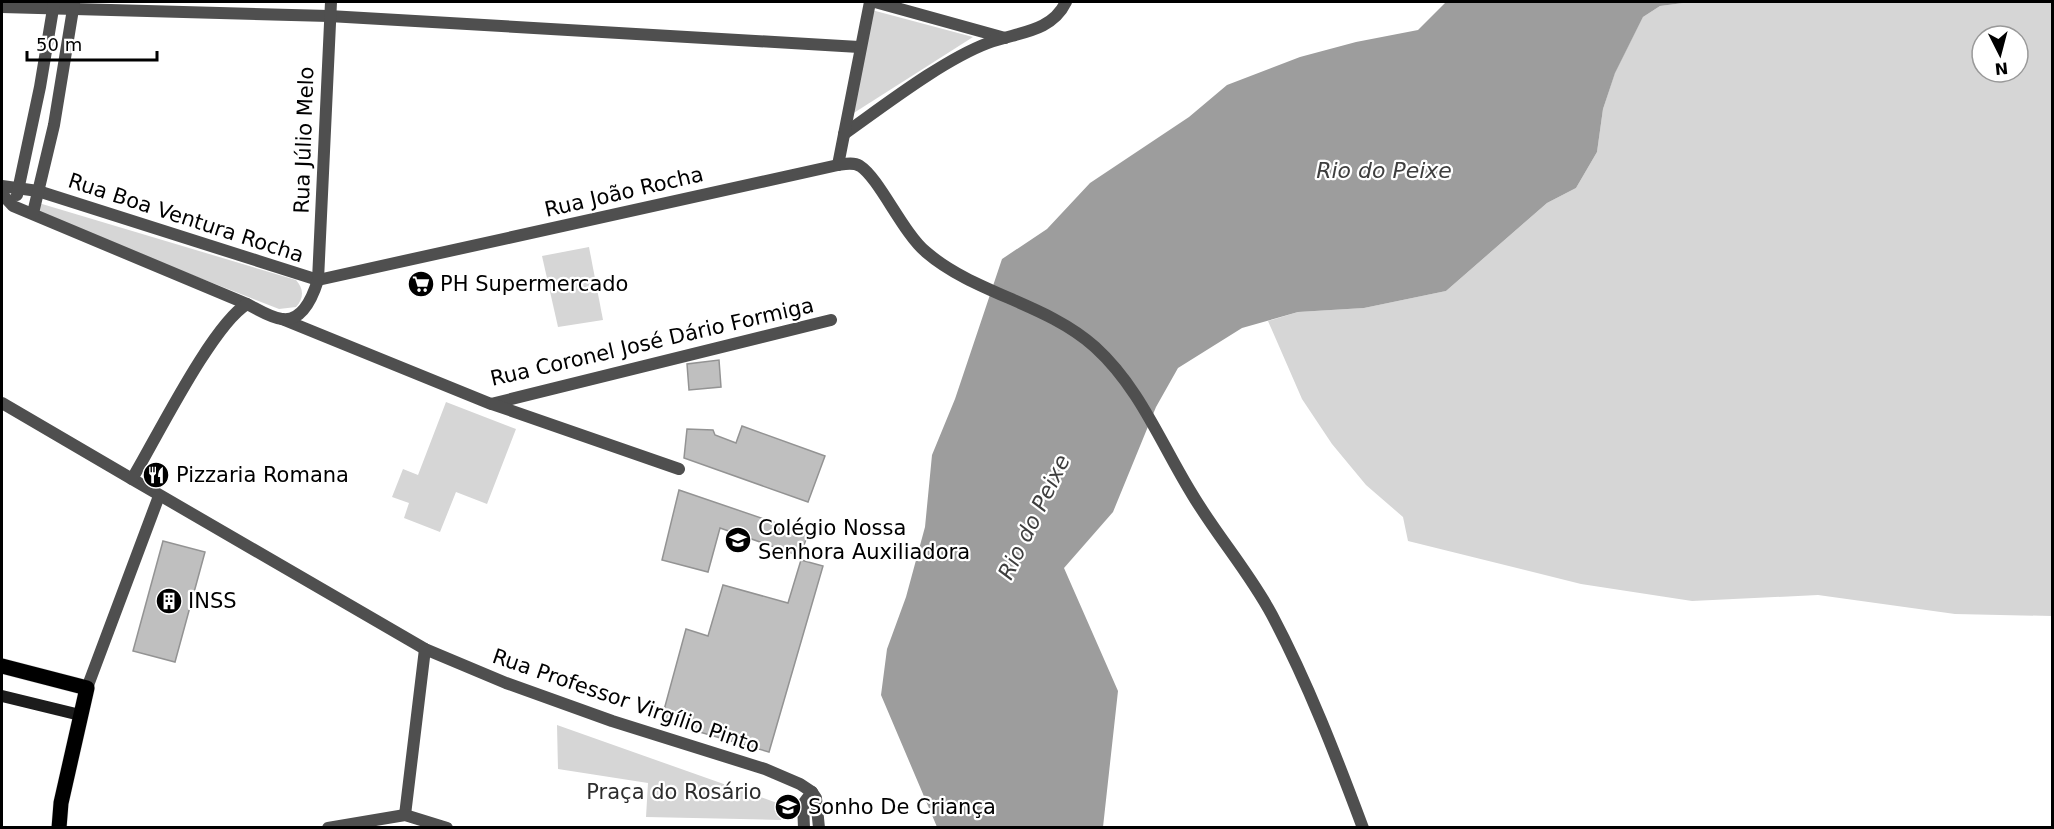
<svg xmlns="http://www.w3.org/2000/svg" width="2054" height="829" font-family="'DejaVu Sans',sans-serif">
<rect width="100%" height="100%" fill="#fff"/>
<g fill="#d6d6d6" fill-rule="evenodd">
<path d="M1691,2H2052V616L1955,614L1818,595L1692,601L1581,584L1408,541L1403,517L1366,485L1332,444L1302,399L1268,321L1298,312L1364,308L1446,291L1547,203L1576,188L1597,152L1603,109L1615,72L1643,17L1660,6ZM1982,36H2018V72H1982Z"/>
<path d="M868,9L973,37L849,116Z"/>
<path d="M32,201L296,280C304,289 304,298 296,307L279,309L29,211Z"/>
<path d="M589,247L603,320L558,327L542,256Z"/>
<path d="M446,402L516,429L487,504L456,492L440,532L404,518L409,503L392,497L403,469L418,475Z"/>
<path d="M557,725L780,804L781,820L646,817L648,783L558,769Z"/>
</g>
<path fill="#9d9d9d" d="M1446,2H1691L1660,6L1643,17L1615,73L1603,109L1597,152L1576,188L1547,203L1446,291L1364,308L1298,312L1242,328L1178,368L1156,407L1113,512L1064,568L1118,691L1103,827H937L881,695L887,649L906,597L925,527L932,455L955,399L1002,259L1047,229L1090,183L1189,117L1227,85L1300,57L1356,42L1418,30Z"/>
<g fill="#bfbfbf" stroke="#939393" stroke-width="1.5">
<path d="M719,360L721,387L689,390L687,364Z"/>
<path d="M742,426L825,456L808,502L684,458L687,429L713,430L715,435L736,443Z"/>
<path d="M679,490L808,534L800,556L720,528L708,572L662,560Z"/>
<path d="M163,541L205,552L175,662L133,651Z"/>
<path d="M801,560L823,566L769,752L661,721L686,629L708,636L723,585L788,603Z"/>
</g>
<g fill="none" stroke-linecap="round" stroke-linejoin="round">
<defs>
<path id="primary" d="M2,666L87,688L61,803L59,828"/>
</defs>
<use href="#primary" stroke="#dbdbdb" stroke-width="16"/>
<g stroke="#4f4f4f" stroke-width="12">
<path d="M875,2L1005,38"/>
<path d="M2,7L329,16L859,47"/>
<path d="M844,134C885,105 943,60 988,43C1017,32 1051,33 1066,2"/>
<path d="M838,165L870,2"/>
<path d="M2,186L38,191L318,280L838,165C845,164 853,162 860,166C879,178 903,233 926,252C975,294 1046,303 1095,347C1140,388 1161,444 1192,494C1217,536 1249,572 1272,615C1308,683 1336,756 1363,828"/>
<path d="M2,194L13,206L247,304"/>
<path d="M17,195L40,87L54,3"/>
<path d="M33,213L54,125L74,3"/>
<path d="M282,319L491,404L831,320"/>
<path d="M492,404L679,469"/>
<path d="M132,479L425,649L506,683L612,721L765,769L800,784L812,792L816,798L819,828"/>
<path d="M87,688L159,496"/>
<path d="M405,815L425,649"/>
<path d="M328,828L405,815L447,828"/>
<path d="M804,828L803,804L812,792"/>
</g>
<path stroke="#4f4f4f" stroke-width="12" d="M2,403L132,479C156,439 212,325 247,304C257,309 271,318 282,319C303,322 313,296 318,280L331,2"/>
<path stroke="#1c1c1c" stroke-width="12" d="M2,696L80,715"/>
<use href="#primary" stroke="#000" stroke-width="15"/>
</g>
<defs>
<symbol id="supermarket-disc" viewBox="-11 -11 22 22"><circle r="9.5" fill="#000" stroke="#fff"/><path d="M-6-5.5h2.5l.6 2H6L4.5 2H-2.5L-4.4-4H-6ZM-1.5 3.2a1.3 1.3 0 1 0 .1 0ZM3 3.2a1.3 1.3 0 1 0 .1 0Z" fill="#fff"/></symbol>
<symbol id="restaurant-disc" viewBox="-11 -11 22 22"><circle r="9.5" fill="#000" stroke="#fff"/><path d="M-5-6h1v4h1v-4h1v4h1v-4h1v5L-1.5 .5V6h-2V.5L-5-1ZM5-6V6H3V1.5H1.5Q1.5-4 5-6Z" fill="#fff"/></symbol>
<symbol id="university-disc" viewBox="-11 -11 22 22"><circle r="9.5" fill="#000" stroke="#fff"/><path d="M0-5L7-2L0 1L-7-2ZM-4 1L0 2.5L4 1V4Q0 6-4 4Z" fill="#fff"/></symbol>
<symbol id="building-disc" viewBox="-11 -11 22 22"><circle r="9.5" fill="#000" stroke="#fff"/><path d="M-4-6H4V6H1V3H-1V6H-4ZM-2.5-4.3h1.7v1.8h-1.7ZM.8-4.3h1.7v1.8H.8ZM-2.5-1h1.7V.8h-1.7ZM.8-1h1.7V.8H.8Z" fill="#fff"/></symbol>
<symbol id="school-disc" viewBox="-11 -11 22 22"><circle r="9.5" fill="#000" stroke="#fff"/><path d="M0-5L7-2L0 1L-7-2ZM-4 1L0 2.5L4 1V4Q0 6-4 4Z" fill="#fff"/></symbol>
</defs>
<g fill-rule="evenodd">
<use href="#supermarket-disc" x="406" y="269" width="30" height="30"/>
<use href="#restaurant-disc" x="141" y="460" width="30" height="30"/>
<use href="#university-disc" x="723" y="525" width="30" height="30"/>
<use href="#building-disc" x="154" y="586" width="30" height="30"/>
<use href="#school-disc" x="773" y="792" width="30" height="30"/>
</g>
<g text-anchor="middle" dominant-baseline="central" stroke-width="4.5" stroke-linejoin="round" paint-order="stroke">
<g font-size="21" fill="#000" stroke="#fff">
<text transform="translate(304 140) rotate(-88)">Rua Júlio Melo</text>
<text transform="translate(624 192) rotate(-13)">Rua João Rocha</text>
<text transform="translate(186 218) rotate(18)">Rua Boa Ventura Rocha</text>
<text transform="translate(652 342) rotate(-13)">Rua Coronel José Dário Formiga</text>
<text transform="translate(626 701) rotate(19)">Rua Professor Virgílio Pinto</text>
</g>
<g font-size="21" fill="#000" stroke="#fff" text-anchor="start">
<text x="440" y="284">PH Supermercado</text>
<text x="176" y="475">Pizzaria Romana</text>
<text x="758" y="528">Colégio Nossa<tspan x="758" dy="24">Senhora Auxiliadora</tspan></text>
<text x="188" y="601">INSS</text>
<text x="808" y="807">Sonho De Criança</text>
</g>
<g font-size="21" fill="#2d2d2d" stroke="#fff">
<text x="674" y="792">Praça do Rosário</text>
</g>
<g font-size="22" font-style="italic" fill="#3e3e3e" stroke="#fff">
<text x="1384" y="170">Rio do Peixe</text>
<text transform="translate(1034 517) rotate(-64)">Rio do Peixe</text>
</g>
</g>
<rect width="2054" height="829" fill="none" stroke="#000000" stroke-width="6"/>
<g transform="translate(2000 54) rotate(174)"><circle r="28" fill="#ffffff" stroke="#999999" stroke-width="1.5"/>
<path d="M0-4.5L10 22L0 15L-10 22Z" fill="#000000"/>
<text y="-9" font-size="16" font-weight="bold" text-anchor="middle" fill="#000000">N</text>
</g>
<path d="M27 51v9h130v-9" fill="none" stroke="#000000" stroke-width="3"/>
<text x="36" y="51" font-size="18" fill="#000000" stroke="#ffffff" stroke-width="4.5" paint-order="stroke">50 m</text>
</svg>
